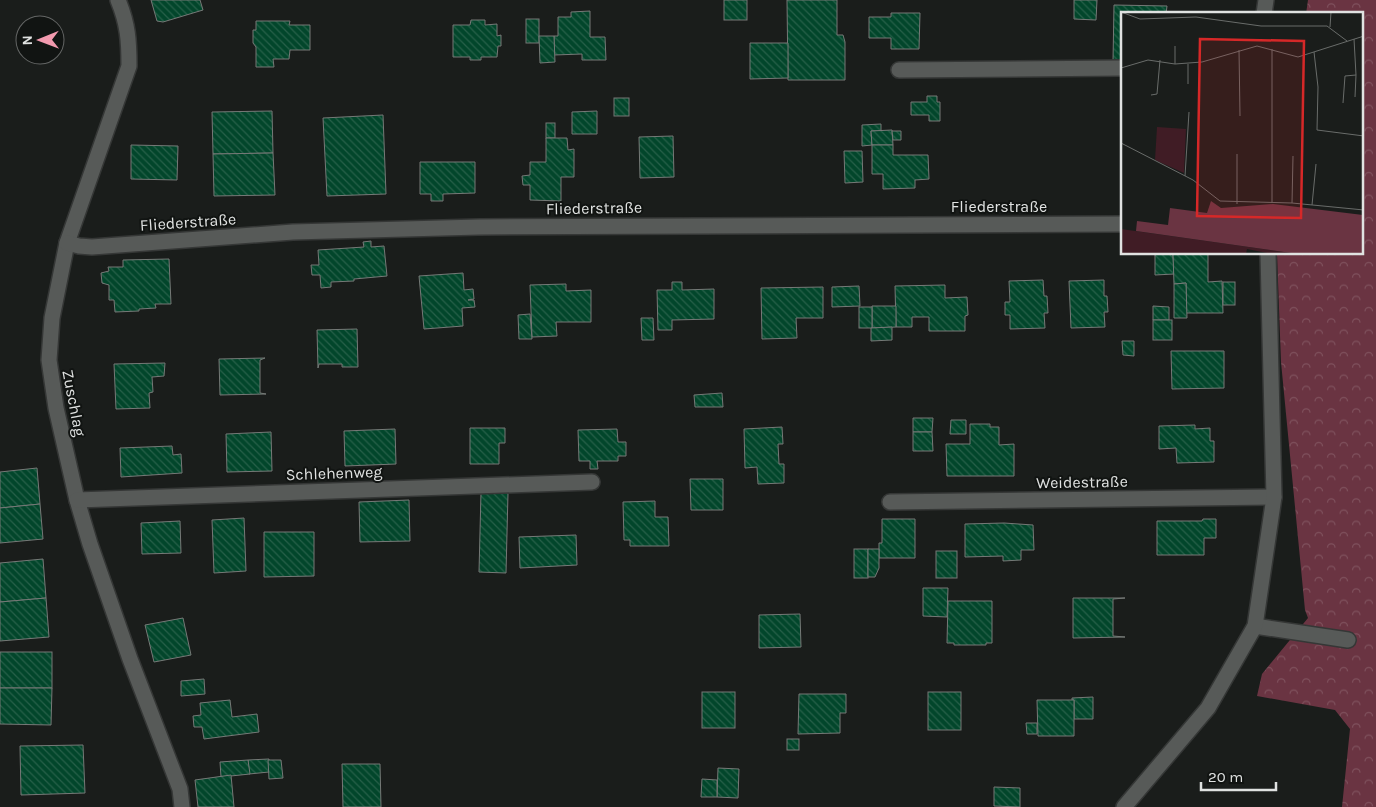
<svg xmlns="http://www.w3.org/2000/svg" width="1376" height="807" font-family="Karla,sans-serif">
<defs>
<pattern id="forest-crowns" width="20" height="18" patternUnits="userSpaceOnUse" patternTransform="scale(1.25)"><rect width="20" height="18" fill="#6a3442"/><path d="M2 6a3 3 0 1 1 6 0M12 15a3 3 0 1 1 6 0" fill="none" stroke="#7f515d"/></pattern>
<pattern id="building-back-hatch" width="6" height="6" patternUnits="userSpaceOnUse" patternTransform="scale(1.25)"><rect width="6" height="6" fill="#02462b"/><path d="M-1 5l2 2M0 0l6 6M5-1l2 2" fill="none" stroke="#276049"/></pattern>
</defs>
<rect width="100%" height="100%" fill="#1a1d1b"/>
<path fill="url(#forest-crowns)" d="M1308,0H1376V807H1342L1350,729L1335,710L1257,696L1262,674L1308,618L1305,610L1281,362L1277,254H1362V14H1306Z"/>
<g fill="url(#building-back-hatch)" stroke="#767977">
<path d="M151,0H200L203,10L163,22L157,21Z"/>
<rect x="724" y="0" width="23" height="20"/>
<path d="M787,0H837V35H843L845,42V80H788Z"/>
<path d="M1074,0H1097L1096,20L1074,19Z"/>
<path d="M1114,5L1167,6L1166,14H1122V61H1113Z"/>
<path d="M590,11V37H605L606,60H582V54L554,55V36H558V17H571V12Z"/>
<path d="M891,13H920L919,49H891V38H869V17H891Z"/>
<rect x="526" y="19" width="13" height="24"/>
<path d="M471,20H485V25L497,24V36L501,35V46H498L497,57H481V60H470V57H453V25H470Z"/>
<path d="M256,21H290L289,25H310V50H290L289,59H273L274,67H256V47L253,43V30H256Z"/>
<path d="M539,36H554L555,62L540,63Z"/>
<path d="M750,43H788V78L750,79Z"/>
<path d="M927,96H937V102H940V121H929V115H911V102H927Z"/>
<rect x="614" y="98" width="15" height="18"/>
<path d="M272,111L273,153L213,154L212,112Z"/>
<path d="M597,111V134H572V112Z"/>
<path d="M383,115L386,194L327,196L323,118Z"/>
<rect x="546" y="123" width="9" height="15"/>
<path d="M881,124V131H871L872,145L862,146V125Z"/>
<path d="M892,130L893,145H872L871,131Z"/>
<path d="M892,131H901V140H893Z"/>
<path d="M673,136L674,177L640,178L639,137Z"/>
<path d="M546,138H567L568,150L574,149V177H561V201L530,200V185H523L522,176L530,175V162H546Z"/>
<path d="M131,145L178,146L177,180L131,179Z"/>
<path d="M872,145H893V155H928L929,179L915,180V188L883,189V174H872Z"/>
<path d="M844,151H862L863,182L845,183Z"/>
<path d="M273,153L275,195L214,196L213,154Z"/>
<path d="M420,162H475V193L443,194V201H431V194H420Z"/>
<path d="M371,241V247L384,246L387,276L354,279V281L331,282V287L321,288L320,275H312L311,265H319L318,250L364,247L363,242Z"/>
<path d="M1155,254H1173L1174,274L1155,275Z"/>
<path d="M1173,254H1208V282L1222,281L1223,313H1186V283L1174,284Z"/>
<path d="M169,259L171,304H155L156,308L139,309V311L115,312L114,300H109V285L102,283L101,273L109,271L108,267H123V260Z"/>
<path d="M463,273L464,290L473,289L474,299L468,300H474L475,307L462,308L463,326L424,329L419,276Z"/>
<path d="M1043,280L1044,296H1047L1048,313H1044L1045,328L1010,329V315H1005V302H1010L1009,281Z"/>
<path d="M1104,280V296H1107L1108,312H1104L1105,327L1071,328L1069,281Z"/>
<path d="M672,282H682V290L714,289V319L672,320V330H658L657,290H672Z"/>
<rect x="1223" y="282" width="12" height="23"/>
<path d="M1186,283L1187,318H1174V284Z"/>
<path d="M566,284V291L591,290V322H556L557,336L532,337L530,285Z"/>
<path d="M945,285V298L967,297L968,315L965,316V331H929V317H912V327H896L895,286Z"/>
<path d="M859,286L860,306L832,307V287Z"/>
<path d="M823,287V318H796L797,338L762,339L761,288Z"/>
<path d="M896,306V327L872,328V306Z"/>
<path d="M1153,306L1169,307V320H1153Z"/>
<rect x="859" y="307" width="13" height="21"/>
<path d="M530,314L532,339H519L518,315Z"/>
<path d="M641,318H653L654,340H642Z"/>
<rect x="1153" y="320" width="19" height="20"/>
<path d="M892,327V340L871,341V328Z"/>
<path d="M357,329L358,367H342V364H319L318,368L317,330Z"/>
<path d="M1122,341H1134V356L1123,355Z"/>
<path d="M1171,351H1224V388L1172,389Z"/>
<path d="M265,358L260,360V393L266,394L220,395L219,359Z"/>
<path d="M165,363L164,376L152,377L153,392L149,393L150,408L116,409L114,364Z"/>
<path d="M722,393L723,407H695L694,395Z"/>
<path d="M913,418H933L932,432H913Z"/>
<path d="M951,420H966V434H950Z"/>
<path d="M970,424H990V427H999V445L1014,444V476H947L946,444H970Z"/>
<path d="M1195,425V429L1210,428V441H1214V462L1177,463L1176,448L1159,449V426Z"/>
<path d="M782,427L783,444H778L779,464H784V483L758,484L757,467L745,468L744,429Z"/>
<path d="M470,428H505V443H499V464H470Z"/>
<path d="M395,429L396,464L345,466L344,431Z"/>
<path d="M617,429L618,442H626V456H618V461H597L598,469H590V461H579L578,430Z"/>
<path d="M271,432L272,471L227,472L226,434Z"/>
<path d="M913,432H932L933,451H913Z"/>
<path d="M172,446L173,455L181,454L182,473L121,477L120,448Z"/>
<path d="M37,468L40,504L0,508V472Z"/>
<path d="M690,479H723V510H691Z"/>
<path d="M481,492L508,493L506,573L479,572Z"/>
<path d="M409,500L410,541L360,542L359,502Z"/>
<path d="M655,501V517H668L669,546H630V540H624L623,502Z"/>
<path d="M40,504L43,539L0,543V508Z"/>
<path d="M244,518L246,571L214,573L212,520Z"/>
<path d="M882,519H915V558H879V543H882Z"/>
<path d="M1203,519H1216V538H1204V555H1157V521H1202Z"/>
<path d="M180,521L181,553L142,554L141,523Z"/>
<path d="M1004,523L1033,525L1034,550H1021V560L1003,561V556L965,557V524Z"/>
<path d="M264,532H314V576L264,577Z"/>
<path d="M576,535L577,565L520,568L519,537Z"/>
<rect x="854" y="549" width="14" height="29"/>
<path d="M868,549H879V568L875,577H868Z"/>
<rect x="936" y="551" width="21" height="27"/>
<path d="M43,559L46,598L0,602V563Z"/>
<path d="M923,588H948L947,617L923,616Z"/>
<path d="M46,598L49,637L0,641V602Z"/>
<path d="M1073,598H1125L1113,599V636L1125,637L1073,638Z"/>
<path d="M948,601H992V643H986V645H954V643H947Z"/>
<path d="M800,614L801,647L759,648V615Z"/>
<path d="M183,618L191,655L154,662L145,625Z"/>
<rect x="0" y="652" width="52" height="36"/>
<path d="M204,679L205,694L181,696V681Z"/>
<path d="M0,688H52L51,725L0,724Z"/>
<rect x="702" y="692" width="33" height="36"/>
<rect x="928" y="692" width="33" height="38"/>
<path d="M799,694H846V713H840V733L798,734Z"/>
<path d="M1093,697V719H1074V700H1072V698Z"/>
<path d="M230,700L232,717L257,714L259,732L204,739L202,727H194L193,716L201,715L200,703Z"/>
<path d="M1037,700H1074V736H1038Z"/>
<path d="M1026,723H1037V734H1027Z"/>
<rect x="787" y="739" width="12" height="11"/>
<path d="M83,745L85,793L21,795L20,746Z"/>
<path d="M269,759V772L249,774L248,760Z"/>
<path d="M248,760L250,774L221,777L220,762Z"/>
<path d="M268,760H281L283,778L269,779Z"/>
<path d="M342,764H380L381,807H343Z"/>
<path d="M718,768L739,769L738,798L717,797Z"/>
<path d="M231,775L234,807H198L195,780Z"/>
<path d="M702,779L717,780V797H701Z"/>
<path d="M994,787L1020,788V807L994,806Z"/>
</g>
<g fill="none" stroke-linecap="round" stroke-linejoin="round">
<defs>
<g id="minor">
<path d="M118,0C128,24 129,41 129,66L67,243L52,318L49,360L56,408L77,500L90,544L130,659L180,789L182,807"/>
<path d="M1264,14L1266,0"/>
<path d="M899,70L1122,68"/>
<path d="M67,243L79,246L92,247L293,232L479,227L1122,224"/>
<path d="M77,500L592,482"/>
<path d="M890,502L1274,497"/>
<path d="M1255,626L1348,640"/>
<path d="M1124,807L1208,708L1255,626L1274,497L1268,254"/>
</g>
</defs>
<use href="#minor" stroke="#353736" stroke-width="18"/>
<use href="#minor" stroke="#575a58" stroke-width="15"/>
</g>
<g text-anchor="middle" dominant-baseline="central" stroke-width="4" stroke-linejoin="round" paint-order="stroke">
<g font-size="16" fill="#e0e2e1" stroke="#111412">
<text x="999" y="206">Fliederstraße</text>
<text transform="translate(594 208) rotate(-1)">Fliederstraße</text>
<text transform="translate(188 222) rotate(-4)">Fliederstraße</text>
<text transform="translate(74 403) rotate(79)">Zuschlag</text>
<text transform="translate(334 473) rotate(-2)">Schlehenweg</text>
<text transform="translate(1082 482) rotate(-1)">Weidestraße</text>
</g>
</g>
<g transform="translate(1121 12)">
<rect width="242" height="242" fill="#1a1d1b"/>
<path d="M36,115L65,117L63,161L34,148ZM0,217L177,242H151L126,237L125,242H0Z" fill="#401c25"/>
<path d="M90,189L100,196L152,192L242,203V242H177L15,219L16,209L47,213L49,196L86,201Z" fill="#6a3442"/>
<path fill="none" stroke="#696c6a" stroke-width="1" d="M0,0L19,7L75,5L140,14H206L226,29M209,15L210,0M118,38L119,104M193,40L197,75L196,118L243,124M54,52V34M0,56L27,48L54,52L81,50L136,34L177,45L243,24M67,72V52M30,83L36,82L39,48M234,85L235,63M222,91L224,64L235,63L233,27M0,131L72,168L99,189L171,191L243,198M64,164L68,100M151,191V37M171,191L172,144M116,192V142M191,193L195,152"/>
<path fill="#d62828" fill-opacity="0.15" stroke="#d62828" stroke-width="2.5" d="M79,27L183,29L180,206L76,204Z"/>
<rect width="242" height="242" fill="none" stroke="#e0e2e1" stroke-width="2.5"/>
</g>
<g transform="translate(40 40) rotate(269)"><circle r="24" fill="#111412" stroke="#646665"/>
<path d="M0-4L9 19L0 12L-9 19Z" fill="#f29aae"/>
<text y="-8" font-size="14" font-weight="bold" text-anchor="middle" fill="#e0e2e1">N</text>
</g>
<path d="M1201 782v8h75v-8" fill="none" stroke="#e0e2e1" stroke-width="2.5"/>
<text x="1208" y="782" font-size="15" fill="#e0e2e1" stroke="#111412" stroke-width="4" paint-order="stroke">20 m</text>
</svg>
